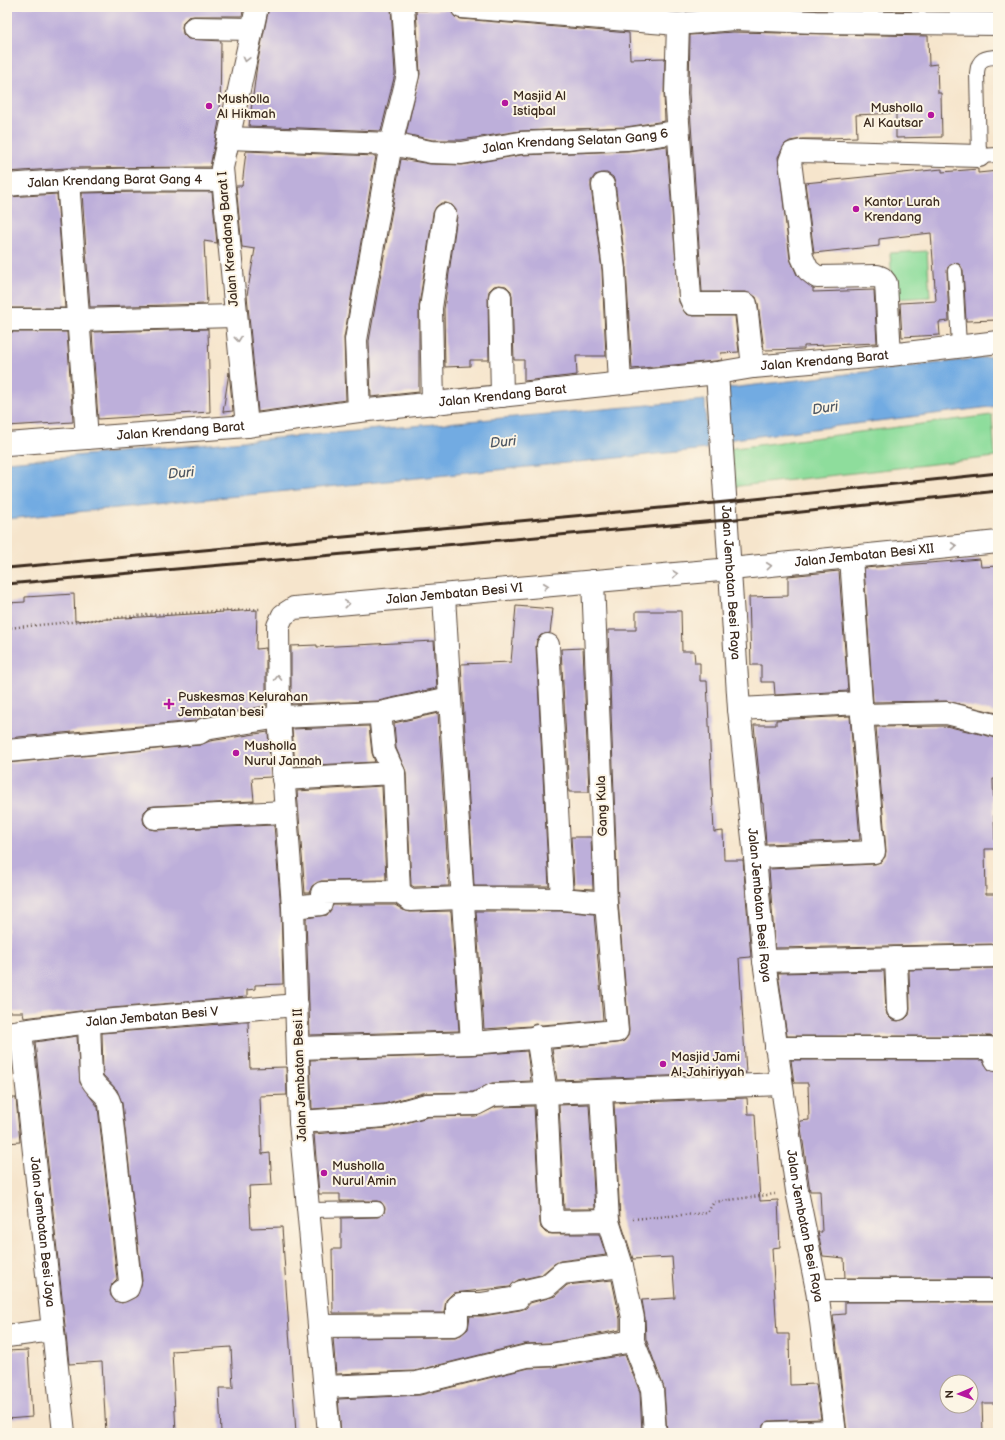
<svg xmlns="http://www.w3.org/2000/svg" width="1005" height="1440" font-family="'Balsamiq Sans',sans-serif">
<rect width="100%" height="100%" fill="#fcf5e5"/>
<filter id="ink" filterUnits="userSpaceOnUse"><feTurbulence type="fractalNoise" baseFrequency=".025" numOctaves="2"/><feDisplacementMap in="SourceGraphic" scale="8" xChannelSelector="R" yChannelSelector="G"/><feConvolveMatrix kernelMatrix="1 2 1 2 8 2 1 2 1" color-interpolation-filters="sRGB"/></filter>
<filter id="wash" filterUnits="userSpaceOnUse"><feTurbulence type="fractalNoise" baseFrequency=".012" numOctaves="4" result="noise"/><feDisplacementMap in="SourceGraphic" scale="16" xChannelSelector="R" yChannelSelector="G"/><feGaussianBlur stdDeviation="0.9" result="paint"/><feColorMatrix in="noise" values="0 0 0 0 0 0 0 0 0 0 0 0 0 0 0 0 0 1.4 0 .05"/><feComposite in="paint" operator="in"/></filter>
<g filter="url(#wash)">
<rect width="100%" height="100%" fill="#f6e5cc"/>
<g fill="#8edd9c" stroke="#64845d">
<path d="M927,251L930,297L893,299L890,253Z"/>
<path d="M992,415L995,457L730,487L727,449Z"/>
</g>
<g fill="#72abe2" stroke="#566a80">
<path d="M998,356V406L726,440L722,389Z"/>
<path d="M705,400L707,449L7,519V462Z"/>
</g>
<g id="blocks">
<g fill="#bdafda" fill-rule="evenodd">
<path d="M7,7H244L242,16H194L188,17L183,22L182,27L183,34L188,39L221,41L220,116L210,167L67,168L7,172Z"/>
<path d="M269,7H391L395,74L381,131L249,126L257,65Z"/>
<path d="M678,7H727L679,11Z"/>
<path d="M747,7H927V11L816,10Z"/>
<path d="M416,10H450L455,17L461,19L629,33L630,59L665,58L664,93L665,121L626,127L520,131L461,140H432L406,134L420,74Z"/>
<path d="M733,32L928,36L929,65L937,64L938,93H941L942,137L896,138V113L856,115L857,137L829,138V139H802L790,141L785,144L778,157L790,259L797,275L813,288V292L874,290L877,343L804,346V349L764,350L758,303L756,297L746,292H702L689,93L690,35Z"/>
<path d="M667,146L679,302L686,314L693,316H735L739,352L721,353L722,360L715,361L632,369L626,268L615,183L613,177L607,173H602L595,175L591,181V187L602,270L606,356H576L577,375L524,381V360H514L512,296L511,291L506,286L499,285L494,286L489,291L488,297L489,360H470V366L445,367L444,309L457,216L456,210L452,205L446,203H441L436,207L433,213L419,306V392L371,397L369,341L401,159L430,164L462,165L521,155L628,151Z"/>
<path d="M246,151L376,156L344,338L346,400L258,412L247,295L255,249L242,247L236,186H242Z"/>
<path d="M942,169V172L978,169V173L998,171V320L966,321L963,270L959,264L954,263L948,267L947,271L949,321L939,322L940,335L902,337L900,303L936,301L931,233L879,239V246L814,253L805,183Z"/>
<path d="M141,192H212L217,243L204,241L207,304L90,307L82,193Z"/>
<path d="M57,194L65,308H7V197Z"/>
<path d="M208,329L210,412L98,419L92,332Z"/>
<path d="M7,332H67L73,422L7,426Z"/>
<path d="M229,372L233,411L223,412Z"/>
<path d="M980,559L981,567L998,566L997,713L947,701L873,702L864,568Z"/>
<path d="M839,571L848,691L775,695L774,682H761V665H751L749,597L788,596V576Z"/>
<path d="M74,594L75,621L257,610L256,649L266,648V706L203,717L195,721L7,738V603L25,602V597Z"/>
<path d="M516,606L553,609L550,633L541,635L537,640L536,646L549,886H474L461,664L511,662Z"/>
<path d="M636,611H681L682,651H694L695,663H700V681H707L714,832L723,831L724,860H743L751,957L739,958L746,1073L557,1080L552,1049L618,1043L624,1041L628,1036L629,1030L618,902L608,630H636Z"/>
<path d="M434,641L437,688L378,701L291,704V646L317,645V647Z"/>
<path d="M583,648L589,792H569L561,649Z"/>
<path d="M438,713L449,886L414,887L411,885L406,772L396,748L394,723Z"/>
<path d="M850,716L860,840L766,844L763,803H762L754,725H776V720Z"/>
<path d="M369,726L372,753L375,762L295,766L292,729Z"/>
<path d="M946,726L997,738V779H993L995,849H985L986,894H998V944L775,948L769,869L875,864L881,862L885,857L886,851L876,727Z"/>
<path d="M268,732L271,777L252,778L254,801L154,806L149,807L144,812L143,819L144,824L149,829L156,830L274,825L281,908L283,984L255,985V989L247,990V997L88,1010L24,1018L23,1012H7V763L200,745L210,741Z"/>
<path d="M382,786L386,880L321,881L312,886L309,893H305L297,791Z"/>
<path d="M571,837H591L593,889L574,888Z"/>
<path d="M333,905H395L403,910L410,912L451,911L459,1031L310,1035L306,918L327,915Z"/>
<path d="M476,911H561L594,914L603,1020L542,1025L535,1024L531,1026L484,1029Z"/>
<path d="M998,968V1039L990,1036H787L778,973L884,971L886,1010L887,1015L892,1020L898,1021L905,1019L909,1015L910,1009L909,970Z"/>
<path d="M248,1022L250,1068L286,1067L287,1095L260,1096L262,1154L270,1153L272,1185L249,1186L251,1228L282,1227L296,1433H221L219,1388H233L231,1347L172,1351L176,1433H106L102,1362L69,1364L35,1042L77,1036L80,1083L98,1107L117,1279L112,1284L110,1291L111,1296L115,1301L122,1303L137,1296L142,1281L122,1103L117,1090L103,1075L102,1033Z"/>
<path d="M527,1051L531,1081L492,1083L473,1092L423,1093L384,1104L312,1109L310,1060L472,1055Z"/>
<path d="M791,1060H982L989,1070L998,1072V1278H845L844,1258L823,1256L818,1232H822L820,1191H810L800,1121L809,1120L808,1083H794Z"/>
<path d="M7,1098H16L20,1142L7,1143Z"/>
<path d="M747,1098L748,1114H755L760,1201L778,1200L780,1247L772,1248L777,1334H789L790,1385L816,1384L821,1419L769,1421L763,1425V1433H667L664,1388L646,1339L645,1318L642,1300L675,1298L672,1257L633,1259L620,1219L614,1103Z"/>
<path d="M589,1104L595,1209H564L559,1105Z"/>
<path d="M534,1106L540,1223L541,1228L546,1233L552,1234H599L606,1255L560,1261L554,1264L541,1275L518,1280L510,1287L453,1293L446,1300L444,1313H333L332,1249H341V1218L378,1217L384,1213L385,1208L381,1202L377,1201H340V1194H319L314,1134L387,1128L428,1117L476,1116L496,1107Z"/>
<path d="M612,1280L620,1319V1330L549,1343L524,1344L415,1371L336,1374L333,1338L455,1337L461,1335L468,1329L470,1316H483L520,1310L526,1308L530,1303L555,1296L567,1285Z"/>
<path d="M845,1302H998V1403H982L983,1433H847L833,1315L845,1314ZM947,1382H971V1406H947Z"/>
<path d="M28,1350L32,1417L7,1419V1351Z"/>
<path d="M625,1355L640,1392L642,1433H341L338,1399L420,1395L529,1368L552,1367Z"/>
</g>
</g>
</g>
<g filter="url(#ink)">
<use href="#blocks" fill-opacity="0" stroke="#574638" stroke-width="1"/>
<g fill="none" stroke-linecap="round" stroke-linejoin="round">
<defs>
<g id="service">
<path d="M998,57C985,57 978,59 977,73L979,156L998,155"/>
<path d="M955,271L959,346"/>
<path d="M308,1210L377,1209"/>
<path d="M770,1429L834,1427"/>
</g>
<g id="minor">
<path d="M462,7L678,24L733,19L816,22L998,24"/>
<path d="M678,24L676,93L690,297L693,304H746L753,367"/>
<path d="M194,28L252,29"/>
<path id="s1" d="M228,138L391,144L431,152L462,153L520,143L627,139L677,132"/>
<path d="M68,180L87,438"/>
<path id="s2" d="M7,185C79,179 150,179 222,180"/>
<path d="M603,185L614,269L620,383"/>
<path d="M500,297L502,396"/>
<path d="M7,320H79L235,316"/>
<path d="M890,355L886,283L882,278L877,276L817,277L808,270L802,257L790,161L793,153L802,151L979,156"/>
<path d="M433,404L431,308L445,215"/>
<path d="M359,411L356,340L391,144L408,75L403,7"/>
<path d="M247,426L222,168L257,7"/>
<path id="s3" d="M731,569L998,542"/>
<path d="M444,596L450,698"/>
<path d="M739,709L861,703"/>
<path d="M380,713L384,751L394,773"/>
<path d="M862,715L947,713L998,726"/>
<path d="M7,751L199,733L205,729L279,717L380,713L450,698L472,1043"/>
<path d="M283,779L394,773L399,892"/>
<path d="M155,818L285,812"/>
<path d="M755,857L874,852L861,703L851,557"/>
<path d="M562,899L606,903"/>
<path d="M293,907L321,904L322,893L399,892L410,900L461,898L562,899L548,645"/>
<path d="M896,958L898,1009"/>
<path d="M764,961L998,956"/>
<path d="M89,1022L91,1078C95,1089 107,1092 110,1104L130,1282L128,1288L122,1291"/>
<path id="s4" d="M21,1031L64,1433"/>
<path id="s5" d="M7,1033L89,1022L297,1005"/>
<path d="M298,1048L472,1043L617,1031L606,903L593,581"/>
<path d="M776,1048H990L996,1060H998"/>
<path d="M601,1092L608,1221"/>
<path d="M300,1122L386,1116L426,1105L476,1104L493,1095L780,1084"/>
<path d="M622,1266L633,1318V1341L652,1389L655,1433"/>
<path d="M817,1290H998"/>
<path d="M319,1326L454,1325L457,1323V1306L460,1304H481L518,1298L521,1292L547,1286L562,1273L622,1266L608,1221L552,1222L546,1093L537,1036"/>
<path d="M7,1336L52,1330"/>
<path d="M325,1387L417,1383L527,1356L550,1355L633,1341"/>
</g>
<g id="tertiary">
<path id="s6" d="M717,373L739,709L755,857L764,961L797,1191L817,1290L835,1433"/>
<path id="s7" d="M7,444L247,426L359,411L717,373L753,367L890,355L998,342"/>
<path id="s8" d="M329,1433L300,1122L293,907L279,717L278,626L283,615L294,608L731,569"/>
</g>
</defs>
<use href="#service" stroke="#574638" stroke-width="16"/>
<use href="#minor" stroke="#574638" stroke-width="24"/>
<use href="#tertiary" stroke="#574638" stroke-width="24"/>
<g stroke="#574638" stroke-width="2.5" stroke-dasharray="1 3" stroke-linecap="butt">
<path d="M7,628L145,615L260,609"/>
<path d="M633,1219L707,1213L714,1202L775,1194"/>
</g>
<use href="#service" stroke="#fff" stroke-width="14"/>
<use href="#minor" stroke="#fff" stroke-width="22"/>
<use href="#tertiary" stroke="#fff" stroke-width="22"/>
<g stroke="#3b2a1e" stroke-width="3">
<path d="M7,568L726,502L998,473"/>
<path d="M7,584L727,520L998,491"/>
</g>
</g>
<defs><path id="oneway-chevron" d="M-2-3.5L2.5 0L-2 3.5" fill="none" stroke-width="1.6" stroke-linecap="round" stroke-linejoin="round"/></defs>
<g stroke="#a79f9a">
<use href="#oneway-chevron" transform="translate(246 59) rotate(103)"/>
<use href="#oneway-chevron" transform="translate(238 339) rotate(84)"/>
<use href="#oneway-chevron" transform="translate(954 546) rotate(-6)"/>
<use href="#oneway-chevron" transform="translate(769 566) rotate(-6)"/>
<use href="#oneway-chevron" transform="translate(675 574) rotate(-5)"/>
<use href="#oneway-chevron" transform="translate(546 586) rotate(-6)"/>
<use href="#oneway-chevron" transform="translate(347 604) rotate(-5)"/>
<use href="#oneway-chevron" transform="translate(278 678) rotate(-91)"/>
</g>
</g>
<g fill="#b5179e" stroke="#fcf5e5" stroke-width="1.5">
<circle cx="505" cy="103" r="4"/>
<circle cx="209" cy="106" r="4"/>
<circle cx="931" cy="115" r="4"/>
<circle cx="856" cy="209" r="4"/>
<path d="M167 698h4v4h4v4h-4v4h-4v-4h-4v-4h4z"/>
<circle cx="236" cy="753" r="4"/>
<circle cx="663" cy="1064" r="4"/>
<circle cx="324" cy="1173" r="4"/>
</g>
<g text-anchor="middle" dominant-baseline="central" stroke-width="4" stroke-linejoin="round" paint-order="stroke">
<g font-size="13" fill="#3b2a1e" stroke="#fcf5e5" text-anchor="start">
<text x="513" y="96">Masjid Al<tspan x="513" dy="15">Istiqbal</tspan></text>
<text x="217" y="99">Musholla<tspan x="217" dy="15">Al Hikmah</tspan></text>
<text x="923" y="108" text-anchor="end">Musholla<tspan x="923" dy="15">Al Kautsar</tspan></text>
<text x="864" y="202">Kantor Lurah<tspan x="864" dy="15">Krendang</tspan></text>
<text x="178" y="697">Puskesmas Kelurahan<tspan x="178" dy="15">Jembatan besi</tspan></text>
<text x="244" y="746">Musholla<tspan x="244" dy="15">Nurul Jannah</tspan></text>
<text x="671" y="1057">Masjid Jami<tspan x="671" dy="15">Al-Jahiriyyah</tspan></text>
<text x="332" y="1166">Musholla<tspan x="332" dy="15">Nurul Amin</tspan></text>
</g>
<g font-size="13" fill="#3b2a1e" stroke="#fcf5e5">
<text stroke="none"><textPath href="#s1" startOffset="349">Jalan Krendang Selatan Gang 6</textPath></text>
<text stroke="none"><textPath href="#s2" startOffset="108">Jalan Krendang Barat Gang 4</textPath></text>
<text transform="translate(228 239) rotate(-95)">Jalan Krendang Barat I</text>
<text stroke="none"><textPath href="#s7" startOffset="822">Jalan Krendang Barat</textPath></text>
<text stroke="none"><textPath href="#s7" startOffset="498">Jalan Krendang Barat</textPath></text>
<text stroke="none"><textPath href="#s7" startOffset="174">Jalan Krendang Barat</textPath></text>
<text stroke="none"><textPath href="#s3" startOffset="134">Jalan Jembatan Besi XII</textPath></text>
<text stroke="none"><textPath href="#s6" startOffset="210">Jalan Jembatan Besi Raya</textPath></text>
<text stroke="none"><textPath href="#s8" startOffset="995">Jalan Jembatan Besi VI</textPath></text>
<text transform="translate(602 806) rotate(-92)">Gang Kula</text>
<text stroke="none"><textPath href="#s6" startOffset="534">Jalan Jembatan Besi Raya</textPath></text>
<text stroke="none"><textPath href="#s5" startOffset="146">Jalan Jembatan Besi V</textPath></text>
<text transform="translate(300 1075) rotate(-92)">Jalan Jembatan Besi II</text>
<text stroke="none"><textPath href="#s6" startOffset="858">Jalan Jembatan Besi Raya</textPath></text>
<text stroke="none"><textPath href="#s4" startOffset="202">Jalan Jembatan Besi Jaya</textPath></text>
</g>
<g font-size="14" font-style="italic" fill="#4e5763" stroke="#fcf5e5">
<text transform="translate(825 408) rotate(-8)">Duri</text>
<text transform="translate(503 442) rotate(-5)">Duri</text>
<text transform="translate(181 473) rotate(-5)">Duri</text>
</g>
</g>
<rect width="1005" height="1440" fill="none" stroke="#fcf5e5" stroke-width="24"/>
<g transform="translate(959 1394) rotate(268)"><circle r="19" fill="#fcf5e5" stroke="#afa495"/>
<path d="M0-3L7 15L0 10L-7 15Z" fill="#b5179e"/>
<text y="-6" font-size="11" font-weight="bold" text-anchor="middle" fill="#3b2a1e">N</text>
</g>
</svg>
